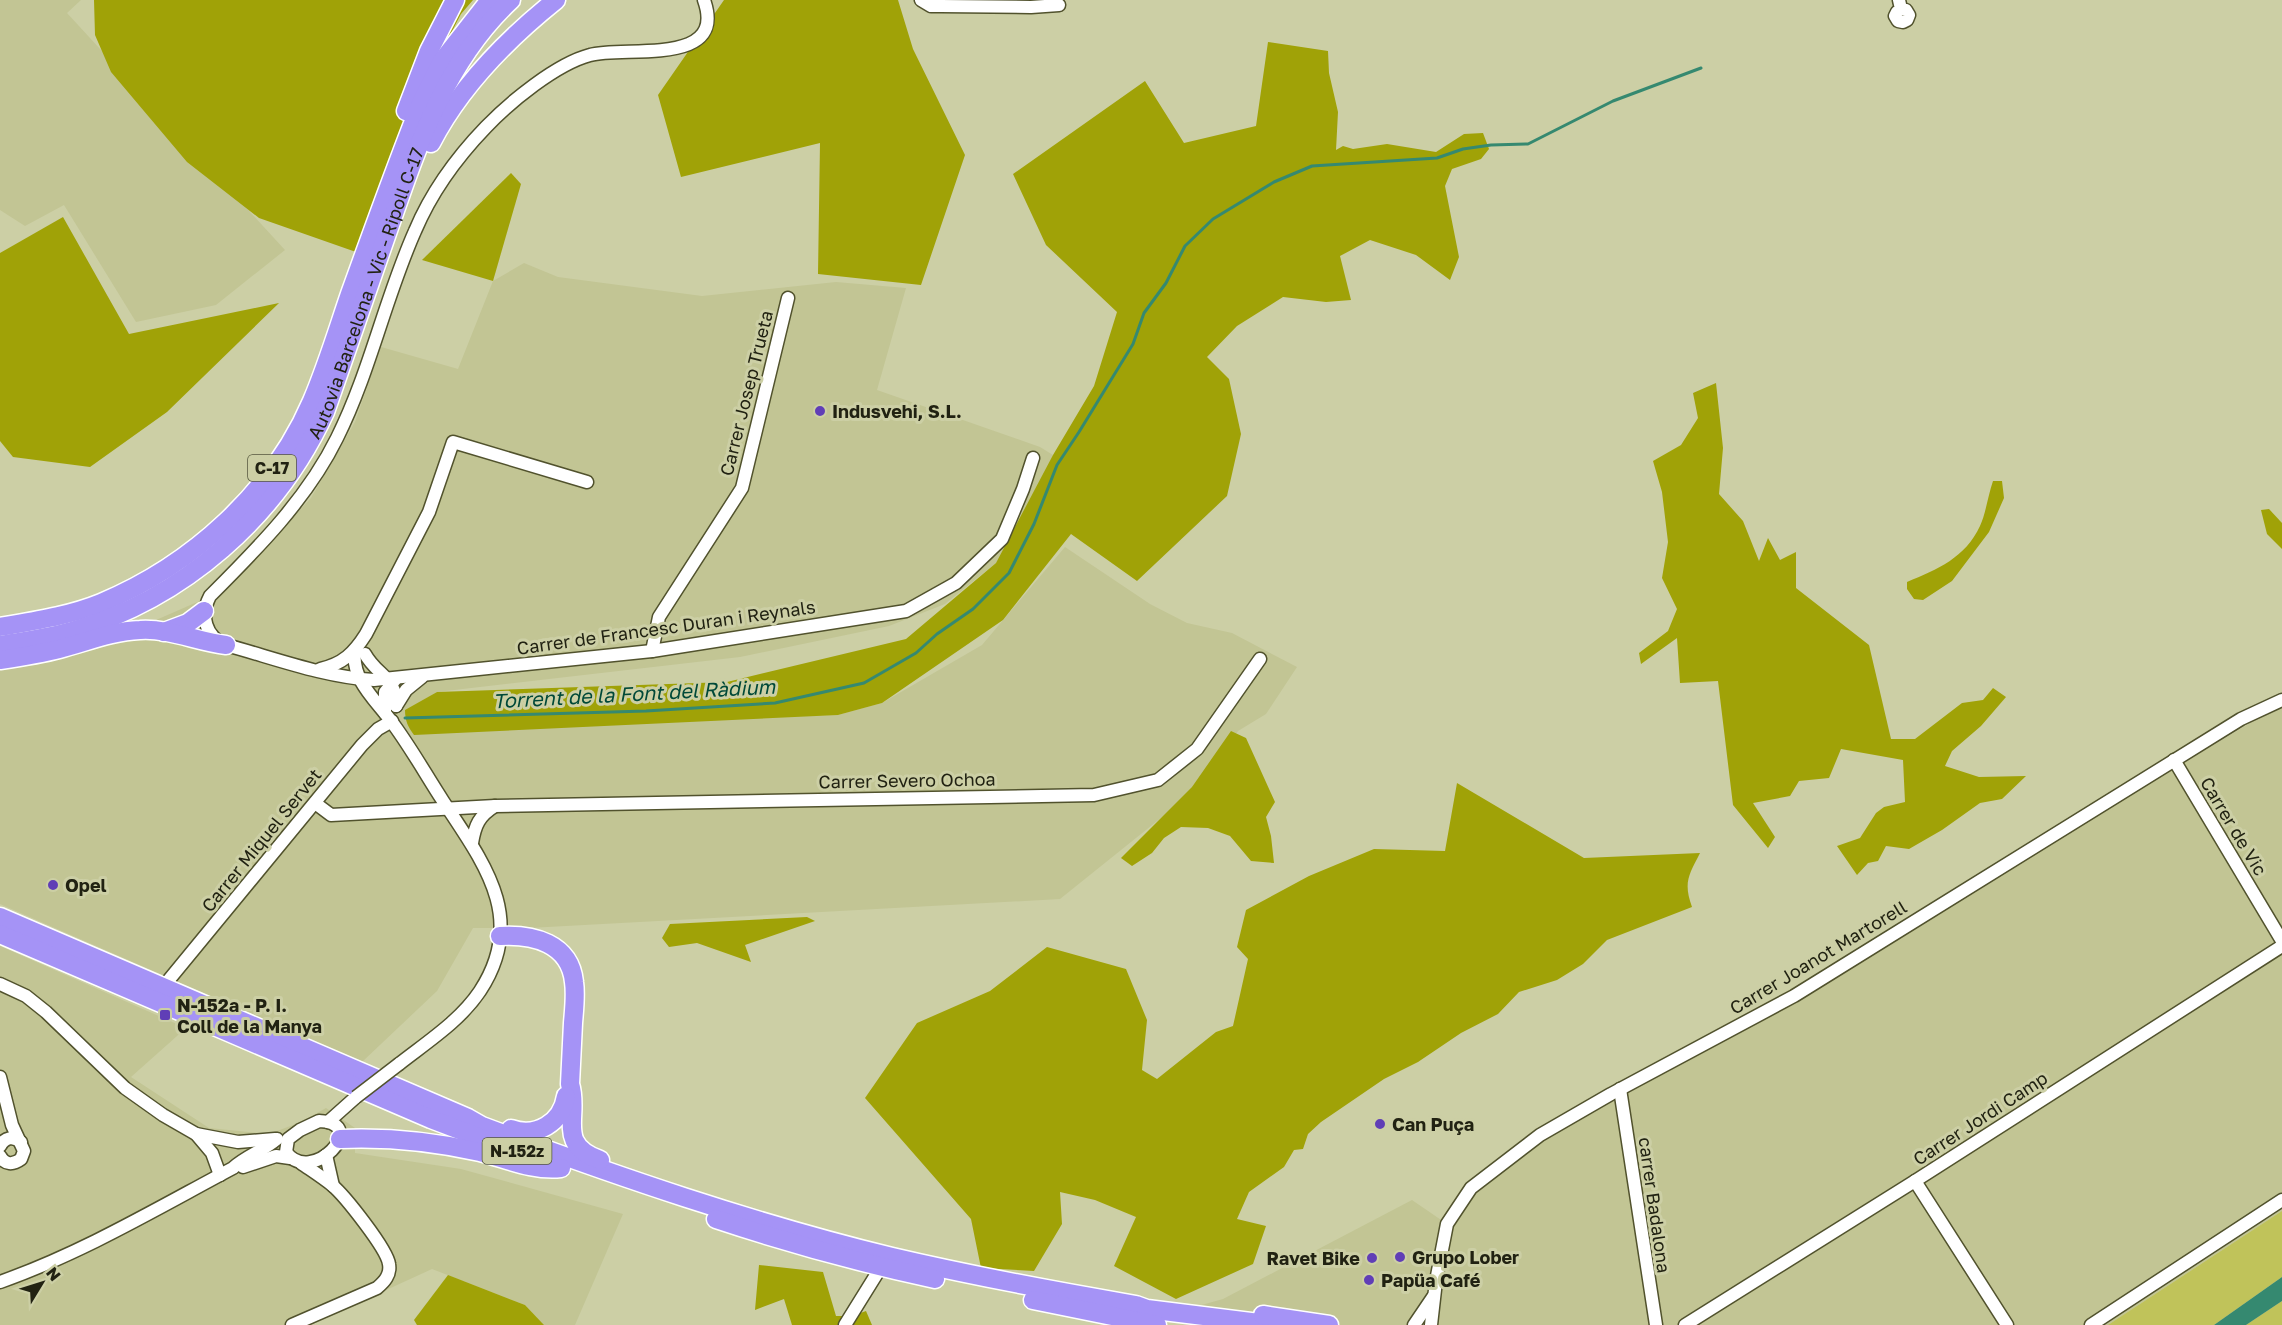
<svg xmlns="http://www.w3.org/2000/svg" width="2282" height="1325" font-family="'Golos Text',sans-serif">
<rect width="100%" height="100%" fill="#cccfa5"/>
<g fill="#c2c594">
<path d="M0,0H81L67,13L285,250L216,305L136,322L64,205L25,226L0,210Z"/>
<path d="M524,263L558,277L702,296L836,282L906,288L877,390L1040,447L1053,455L1025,521L996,563L945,604L889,626L740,657L437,692L405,711V719L409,728L838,715L882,703L982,645L1065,547L1150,604L1187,623L1232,633L1297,667L1266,714L1238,731L1197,789L1060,899L529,928H473L437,991L362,1062L0,904V665L124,634L227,589L311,498L355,422L381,347L458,369L493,281Z"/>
<path d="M2282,704V1211L2108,1325H1329L1198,1306L1223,1299L1412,1200L1447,1224L1471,1188L1541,1135L1789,999Z"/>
<path d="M0,946L186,1028L131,1077L209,1128L269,1134L301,1122L326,1108L355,1128V1153L461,1169L623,1214L575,1325H544L525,1305L432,1269L310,1325H0Z"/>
</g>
<g fill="#c0c35a">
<path d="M2282,1211V1277L2214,1325H2108Z"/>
<path d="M2282,1301V1325H2246Z"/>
</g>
<g fill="#a0a207">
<path d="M94,0H473L461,14L403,126L356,252L259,218L187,162L111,72L95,35Z"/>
<path d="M724,0H898L913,49L965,155L921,285L818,274L820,143L681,177L658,95Z"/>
<path d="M1268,42L1328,51L1329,73L1338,112L1336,150L1343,146L1353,149L1387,144L1436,152L1464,134L1483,133L1489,149L1481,159L1452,169L1445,186L1459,257L1450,280L1416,255L1370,240L1340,256L1351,300L1326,302L1283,297L1237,326L1207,357L1229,379L1241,434L1227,496L1137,581L1071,534L1003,620L882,703L838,715L414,735C408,727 405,721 405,710L437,692L727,682L906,639L996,563L1053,455L1094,386L1117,312L1046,245L1013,174L1145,81L1184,143L1256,126Z"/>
<path d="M511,173L521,184L493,281L422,260Z"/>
<path d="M63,217L129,334L279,303L167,412L90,467L13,457L0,441V253Z"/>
<path d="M1716,383L1723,448L1719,494L1743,521L1759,561L1768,538L1780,560L1796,552V588L1869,645L1891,739H1915L1962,703L1983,700L1993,688L2006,697L1981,726L1952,751L1945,766L1979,777L2026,776L2002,799L1980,803L1942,830L1909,849L1886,846L1878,861L1868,863L1857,875L1837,846L1860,838L1876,813L1884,807L1905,802L1903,760L1841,749L1829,778L1799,781L1790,796L1753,803L1775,837L1768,848L1733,805L1718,681L1680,683L1677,638L1641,664L1639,653L1668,631L1677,609L1662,578L1668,542L1662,492L1653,461L1681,445L1698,418L1693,393Z"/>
<path d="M1993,481H2002L2004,498L1989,532L1952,581L1923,600L1914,599L1907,589V582C1938,569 1965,558 1980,526C1986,513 1988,495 1993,481Z"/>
<path d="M2269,509L2282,523V549L2267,534L2261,510Z"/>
<path d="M1231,731L1246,738L1275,802L1266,817L1271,836L1274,863L1251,861L1230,836L1208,828L1181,827L1164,838L1152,853L1132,866L1121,858L1192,787Z"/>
<path d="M1457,783L1584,858L1700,853C1689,875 1683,882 1692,907L1607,940L1583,964L1557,980L1519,992L1498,1014L1461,1033L1418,1062L1384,1079L1321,1122L1308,1134L1303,1149L1294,1150L1284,1167L1249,1192L1237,1219L1266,1226L1253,1264L1176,1299L1114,1266L1136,1217L1095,1200L1060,1192L1062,1224L1034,1271L981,1268L971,1219L865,1098L917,1023L990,991L1047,947L1126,969L1147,1020L1142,1070L1157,1079L1216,1032L1233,1026L1248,959L1237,947L1246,910L1309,876L1374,849L1445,851Z"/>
<path d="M807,917L815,921L745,945L751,962L697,943L669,947L662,938L670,924Z"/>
<path d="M759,1265L823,1272L836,1316H852L866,1311L872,1325H792L784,1299L755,1310Z"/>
<path d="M448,1275L525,1305L544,1325H417L414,1320Z"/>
</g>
<path fill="#358970" d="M2282,1277V1301L2246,1325H2214Z"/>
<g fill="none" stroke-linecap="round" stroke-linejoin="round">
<path stroke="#358970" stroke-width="3" d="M405,718L646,711L775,703L864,683L916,653L937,634L973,609L1009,573L1034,524L1057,465L1079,432L1133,344L1144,313L1166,283L1185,246L1213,219L1274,182L1312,166L1437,158L1463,149L1491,145L1528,144L1613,101L1701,68"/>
<defs>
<g id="minor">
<path d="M704,0C728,68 624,45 590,55C556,64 510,102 486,127C458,156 431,193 415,231C385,298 370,372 337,438C307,499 257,549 210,596C200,615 205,637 226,645C274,658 324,677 374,680L652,651L906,611L956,583L1002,539L1023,489L1033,458"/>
<path d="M921,0L931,6H941L1031,7L1059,5"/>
<path d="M1899,0L1901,9L1906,10L1909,15L1907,20L1903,22L1898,21L1895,16L1897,12L1901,9"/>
<path d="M355,651C351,680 376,700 391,721C410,746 426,775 443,801C483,862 528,918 480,991C460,1021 427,1042 399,1064"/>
<path d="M652,651L659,617L742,488L788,298"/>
<path d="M365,654C377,676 397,677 396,706"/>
<path d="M320,669C343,664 354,653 366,634L429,512L453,442L587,482"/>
<path d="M396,706L406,690L422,677"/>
<path d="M385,713V692L395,680"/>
<path d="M2174,760L2282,941"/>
<path d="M315,803L331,815L495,806L1094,795L1158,780L1197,749L1260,659"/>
<path d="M472,843C475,825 479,816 495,806"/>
<path d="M0,984L26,996L46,1012L125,1088L163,1115L196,1134L212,1153L220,1175"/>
<path d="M163,987L362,745L378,729L392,721"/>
<path d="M0,1077L12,1125L24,1151L21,1159C13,1165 5,1165 0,1156"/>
<path d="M1620,1089L1656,1325"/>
<path d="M319,1121C372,1123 311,1187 286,1152L288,1139L300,1130Z"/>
<path d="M328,1122L356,1097"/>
<path d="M196,1134L238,1142L275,1139"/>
<path d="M0,1146C5,1137 13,1136 21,1142"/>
<path d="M326,1155L333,1186"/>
<path d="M243,1167L276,1156L290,1158"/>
<path d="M1915,1181L2007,1325"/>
<path d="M0,1282C82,1253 156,1209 233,1168C246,1156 263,1151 277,1139"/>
<path d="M292,1325L377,1288C384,1282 391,1275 389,1264C387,1249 345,1196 332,1185C322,1177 311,1170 301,1163"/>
<path d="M845,1325L881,1267"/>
<path d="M1414,1325L1433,1297"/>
<path d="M1431,1325L1436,1281L1447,1224L1471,1188L1540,1135L1611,1094L1794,996L2241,719L2282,700"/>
<path d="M1685,1325L1915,1181L2282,946"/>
<path d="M2091,1325L2282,1200"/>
</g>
<g id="highway">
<path d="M406,111L429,51L455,0"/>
<path d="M431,143C460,87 506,40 556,0"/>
<path d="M0,627C34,621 69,616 101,603C192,565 273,492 312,401C327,366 338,329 350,294C373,230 396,166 421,103L442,61L490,0"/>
<path d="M164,632L188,623L204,611"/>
<path id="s1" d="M0,645C24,641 48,638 72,631C183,599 277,517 325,412C345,354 365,297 385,239C415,154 442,64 511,0"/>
<path d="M0,660C20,657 40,654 59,649C86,642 112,631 140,630C169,628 198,642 226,645"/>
<path d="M0,917L468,1118L482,1126C616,1176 753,1223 892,1257C973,1276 1054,1291 1136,1305L1147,1309L1276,1325"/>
<path d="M0,934L431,1119L494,1143"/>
<path d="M500,936C533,934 570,943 574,982C576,995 574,1010 573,1023C572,1043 571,1063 570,1084C580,1116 555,1144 600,1160"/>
<path d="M511,1129C536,1138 562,1123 566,1096"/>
<path d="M340,1139C386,1137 435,1142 480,1152C507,1159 533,1171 561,1168"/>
<path d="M716,1219C788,1243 861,1263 935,1279"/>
<path d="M1033,1300L1157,1325"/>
<path d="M1263,1315L1329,1325"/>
</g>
</defs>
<use href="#minor" stroke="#51522d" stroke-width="15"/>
<use href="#highway" stroke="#fff" stroke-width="21"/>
<use href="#minor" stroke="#fff" stroke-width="12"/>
<use href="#highway" stroke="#a593f6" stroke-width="18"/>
<defs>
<path id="minor-bridge" d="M356,1097L399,1064"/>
</defs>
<use href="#minor-bridge" stroke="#51522d" stroke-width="15" stroke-linecap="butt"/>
<use href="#minor-bridge" stroke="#fff" stroke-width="12"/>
</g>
<g fill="#603eb6" stroke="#cccfa5" stroke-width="2">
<circle cx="820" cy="411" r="6"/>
<circle cx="53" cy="885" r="6"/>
<rect x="159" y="1009" width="12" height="12" rx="3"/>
<circle cx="1380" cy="1124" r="6"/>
<circle cx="1400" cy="1257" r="6"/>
<circle cx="1372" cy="1258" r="6"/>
<circle cx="1369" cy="1280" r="6"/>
</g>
<g text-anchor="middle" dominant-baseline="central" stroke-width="6" stroke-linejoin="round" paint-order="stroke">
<g fill="#cccfa5" stroke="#54563e" stroke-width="1.5">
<rect x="248" y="455" width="48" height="26" rx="4.5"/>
<rect x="482.5" y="1138" width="69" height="26" rx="4.5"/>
</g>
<g font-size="16" font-weight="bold" fill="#212212">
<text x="272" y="468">C-17</text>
<text x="517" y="1151">N-152z</text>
</g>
<g font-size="18" fill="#212212" stroke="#cccfa5">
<text stroke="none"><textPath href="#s1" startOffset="544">Autovia Barcelona - Vic - Ripoll C-17</textPath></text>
<text transform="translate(746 393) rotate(-76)">Carrer Josep Trueta</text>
<text transform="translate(666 627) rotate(-8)">Carrer de Francesc Duran i Reynals</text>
<text transform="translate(907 780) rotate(-1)">Carrer Severo Ochoa</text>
<text transform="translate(2234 826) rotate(59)">Carrer de Vic</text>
<text transform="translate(261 840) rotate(-51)">Carrer Miquel Servet</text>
<text transform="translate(1818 957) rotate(-31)">Carrer Joanot Martorell</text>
<text transform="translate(1980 1118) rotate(-33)">Carrer Jordi Camp</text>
<text transform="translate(1655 1205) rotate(82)">carrer Badalona</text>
</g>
<g font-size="18" font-weight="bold" fill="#212212" stroke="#cccfa5" text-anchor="start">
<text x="832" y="411">Indusvehi, S.L.</text>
<text x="65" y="885">Opel</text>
<text x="177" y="1005">N-152a - P. I.<tspan x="177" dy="21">Coll de la Manya</tspan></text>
<text x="1392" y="1124">Can Puça</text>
<text x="1412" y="1257">Grupo Lober</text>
<text x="1360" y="1258" text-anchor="end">Ravet Bike</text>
<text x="1381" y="1280">Papüa Café</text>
</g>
<g font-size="20" font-style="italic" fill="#004938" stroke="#cccfa5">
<text transform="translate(634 693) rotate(-3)">Torrent de la Font del Ràdium</text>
</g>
</g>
<g transform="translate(42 1283) rotate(52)" stroke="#cccfa5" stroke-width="4.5" paint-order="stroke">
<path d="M0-4.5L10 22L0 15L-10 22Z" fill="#212212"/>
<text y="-9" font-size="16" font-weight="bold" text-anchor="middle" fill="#212212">N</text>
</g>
</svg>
